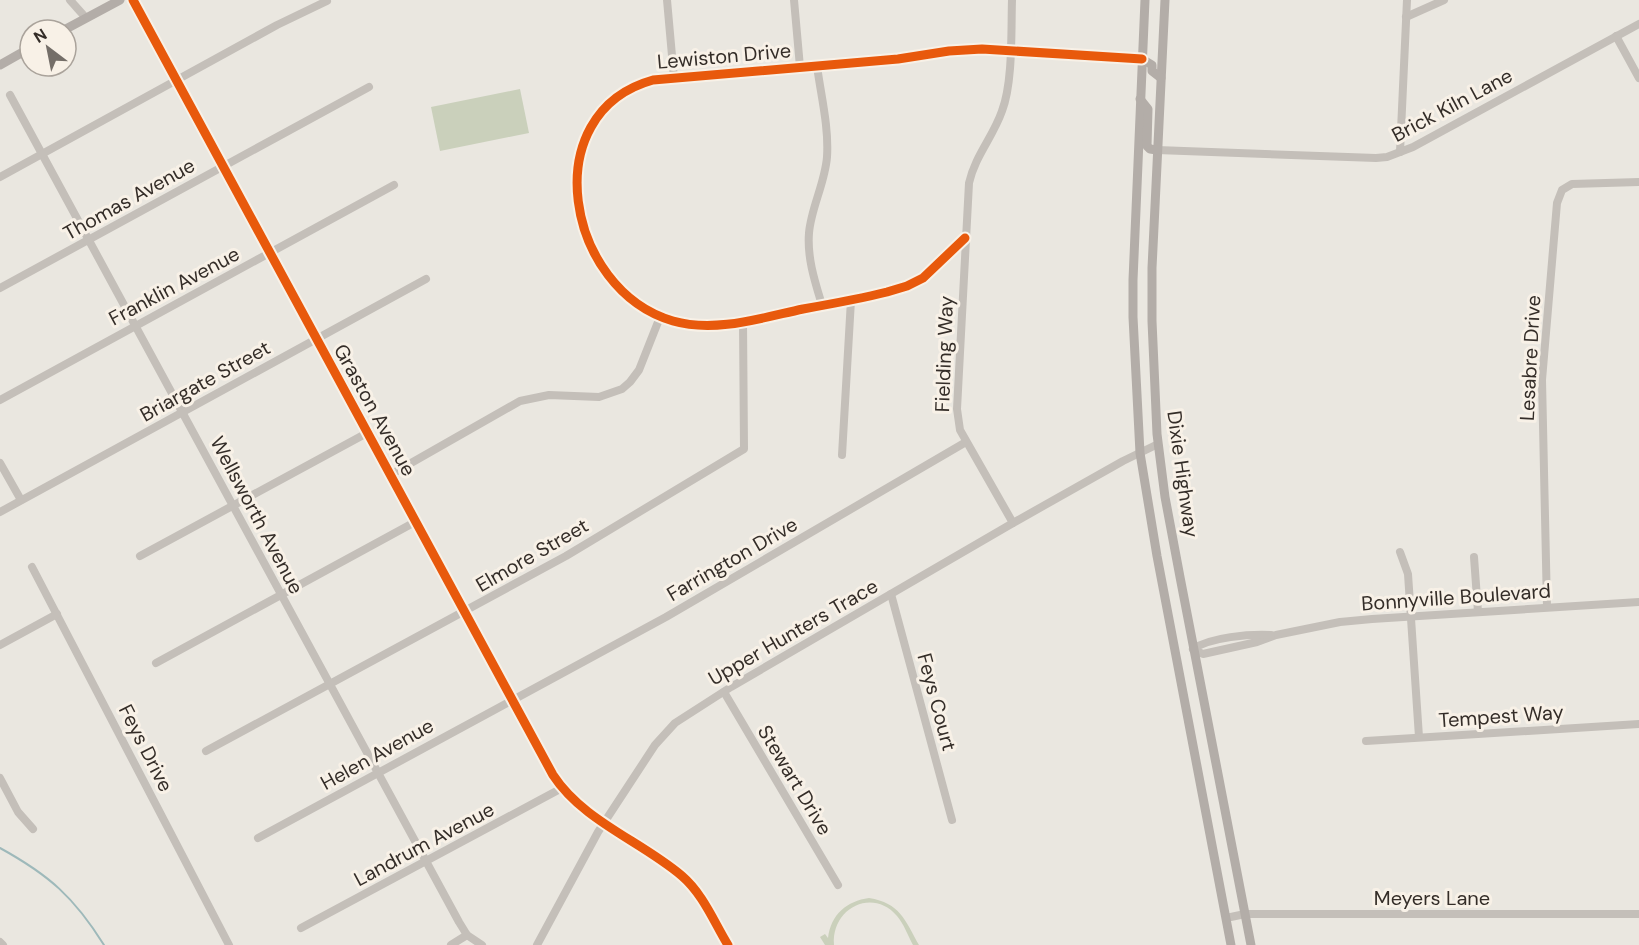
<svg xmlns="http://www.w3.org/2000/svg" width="1639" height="945" font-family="'DM Sans',sans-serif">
<rect width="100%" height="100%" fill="#eae7e0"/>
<g fill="#cad0bb">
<path d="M520,89L529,133L440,151L431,107Z"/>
<path d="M869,898C900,903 905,920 919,945H913C908,936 904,924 897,916C872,887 831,909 834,945H825L820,937L825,934L828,938C831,914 847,901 869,898Z"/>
</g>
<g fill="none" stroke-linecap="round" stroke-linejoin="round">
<path stroke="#9eb9ba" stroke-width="2" d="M0,848C49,875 74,897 104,945"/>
<g stroke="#c4bfb9" stroke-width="8">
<path d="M70,0L86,18"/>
<path d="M133,0L553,775C583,821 641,841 682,876C703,894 714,922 728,945"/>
<path d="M667,0L674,78"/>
<path d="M794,0L800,67"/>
<path d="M1012,0C1011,32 1013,82 1002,111C993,137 975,156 969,183L957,409L960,430L1013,523"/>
<path d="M1406,17L1444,0"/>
<path d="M1616,36L1639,78"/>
<path d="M817,66C821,96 829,127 827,157C825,183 811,208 809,233C807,258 815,282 822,305"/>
<path d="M10,95L459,922L467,935L482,945"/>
<path d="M1157,150L1376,158L1387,157L1413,147L1639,24"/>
<path d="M1400,152L1407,0"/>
<path d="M0,177L277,25L327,1"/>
<path d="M965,238L923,278L907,286L887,292C859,299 831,304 803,309C761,318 715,333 673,321C566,290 534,113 653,80L898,59L949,51L982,49L1142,59"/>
<path d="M0,288L369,87"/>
<path d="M0,400L394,185"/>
<path d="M842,455L851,300"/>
<path d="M0,463L21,500"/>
<path d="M390,475L520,401L549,395L599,397L622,389L630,382L639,370L660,317"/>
<path d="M0,512L426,279"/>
<path d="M1400,552L1408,574L1419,737"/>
<path d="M140,556L367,433"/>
<path d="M1474,557L1478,612"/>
<path d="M32,567L229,945"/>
<path d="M891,594L952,820"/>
<path d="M1547,607L1542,380L1557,203L1562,190L1572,184L1639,182"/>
<path d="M0,645L57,614"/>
<path d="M1193,649L1203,654L1257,642L1276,635L1340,622L1372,619L1639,602"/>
<path d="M1193,649C1211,637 1249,634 1271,635"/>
<path d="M156,663L415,522"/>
<path d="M724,692L838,885"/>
<path d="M1366,741L1639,724"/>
<path d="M206,751L566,556L744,449L743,322"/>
<path d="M0,778L18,812L33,829"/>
<path d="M258,838L666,617L966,442"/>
<path d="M1226,918L1245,914H1639"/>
<path d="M301,928L562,788"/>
<path d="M0,942L3,945"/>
<path d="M451,945L467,935"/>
<path d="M537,945L598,832L655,745L675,723L731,687L1013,523L1123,461L1158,444"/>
</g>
<g stroke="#b3ada8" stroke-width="9">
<path d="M1145,0L1133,280V317L1140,453L1157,556L1231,945"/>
<path d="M1165,0L1152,268V321L1157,434L1165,497L1180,577L1251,945"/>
<path d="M64,30L120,0"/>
<path d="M1142,59L1152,65V71L1161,78"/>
<path d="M0,65L30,48"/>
<path d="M1140,99L1148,109L1147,146L1150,149L1157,150"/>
</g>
<defs>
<g id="cycleway">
<path d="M133,0L553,775C583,821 641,841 682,876C703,894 714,922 728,945"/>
<path d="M965,238L923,278L907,286L887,292C859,299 831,304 803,309C761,318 715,333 673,321C566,290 534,113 653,80L898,59L949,51L982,49L1142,59"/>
</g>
</defs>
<use href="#cycleway" stroke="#f8f1e7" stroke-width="13"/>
<use href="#cycleway" stroke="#e8590c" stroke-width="9"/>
</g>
<g text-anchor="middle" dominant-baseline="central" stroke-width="6" stroke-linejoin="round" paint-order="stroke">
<g font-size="20" fill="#342d28" stroke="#f8f1e7">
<text transform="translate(724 56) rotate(-5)">Lewiston Drive</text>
<text transform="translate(1452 105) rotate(-28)">Brick Kiln Lane</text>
<text transform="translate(129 199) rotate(-29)">Thomas Avenue</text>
<text transform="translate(174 286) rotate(-28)">Franklin Avenue</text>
<text transform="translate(944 354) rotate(-88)">Fielding Way</text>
<text transform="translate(1530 358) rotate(-87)">Lesabre Drive</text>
<text transform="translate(205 381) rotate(-29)">Briargate Street</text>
<text transform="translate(375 410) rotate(61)">Graston Avenue</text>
<text transform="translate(1183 474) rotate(82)">Dixie Highway</text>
<text transform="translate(257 515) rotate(62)">Wellsworth Avenue</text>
<text transform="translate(532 555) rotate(-30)">Elmore Street</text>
<text transform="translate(732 559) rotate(-30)">Farrington Drive</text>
<text transform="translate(1456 597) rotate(-4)">Bonnyville Boulevard</text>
<text transform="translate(793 632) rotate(-30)">Upper Hunters Trace</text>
<text transform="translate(937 702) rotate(75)">Feys Court</text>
<text transform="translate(1501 716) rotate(-4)">Tempest Way</text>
<text transform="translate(146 748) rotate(63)">Feys Drive</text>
<text transform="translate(377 754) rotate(-29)">Helen Avenue</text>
<text transform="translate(795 780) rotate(59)">Stewart Drive</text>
<text transform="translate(424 844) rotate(-28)">Landrum Avenue</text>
<text x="1432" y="898">Meyers Lane</text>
</g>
</g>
<g transform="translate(48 48) rotate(328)"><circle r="28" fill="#f8f1e7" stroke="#aaa39b" stroke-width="1.5"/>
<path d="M0-4.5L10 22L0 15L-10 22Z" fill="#746e68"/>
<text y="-9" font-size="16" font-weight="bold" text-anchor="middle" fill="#342d28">N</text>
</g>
</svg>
